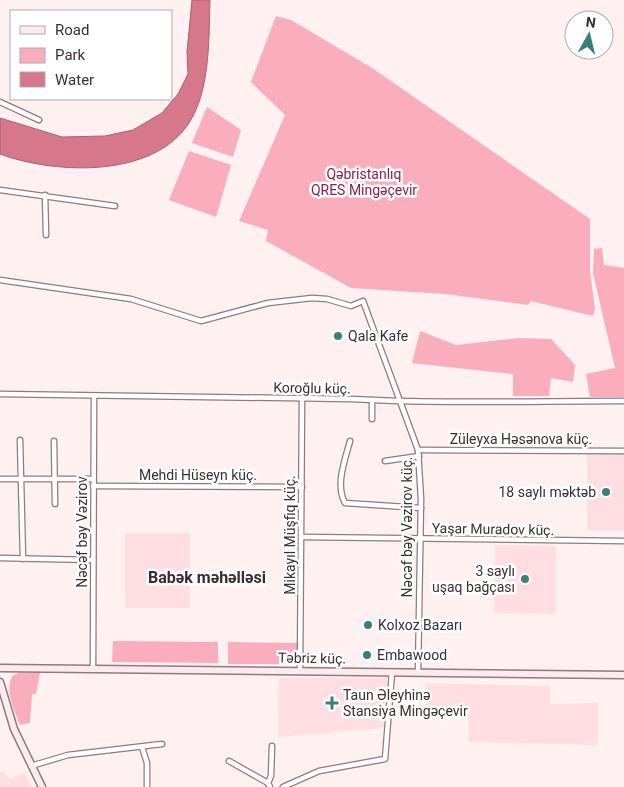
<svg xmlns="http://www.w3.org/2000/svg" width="624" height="787" font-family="Roboto,sans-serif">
<rect width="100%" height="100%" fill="#fff0f2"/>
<g fill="#ffdee3">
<rect x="587" y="454" width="37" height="76"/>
<rect x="125" y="533" width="65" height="75"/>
<path d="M495,545L556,546V614L494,613Z"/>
<path d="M279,678H387L384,728L278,737Z"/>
<path d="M426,683L550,686V704L598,703V745L469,742L468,714L425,713Z"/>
<path d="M4,771L9,779L25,773L32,787H0V772Z"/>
</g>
<g fill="#faadbc">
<path d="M276,16L291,20L372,68L590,219V272L595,309L593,316L531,301L528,305L445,294L351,288L266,241L268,230L239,221L285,115L251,82Z"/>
<path d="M207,107L241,130L233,157L192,143Z"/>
<path d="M189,151L231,165L216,217L169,200Z"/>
<path d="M602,248L604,265L624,268V397H590L586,374L615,368L593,273L594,249Z"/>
<path d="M420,331L456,345L518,338L551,339L575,365L573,382L551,378L549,396H513V374L412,363Z"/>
<path d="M113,641L218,642V663L112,662Z"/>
<path d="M228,642L297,643V664H228Z"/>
<path d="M40,672L36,694H32L30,723L20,725C14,709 5,692 12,676L18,673Z"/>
</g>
<path fill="#d6778b" stroke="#a76170" d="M192,0H210C209,35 210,84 193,116C161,179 57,175 0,154V118L62,137L105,136L133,130L162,113L178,94L188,74L187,52Z"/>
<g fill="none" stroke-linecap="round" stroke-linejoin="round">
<defs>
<g id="minor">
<path d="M0,102L39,120"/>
<path d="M0,190L115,206"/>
<path d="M45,195L46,235"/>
<path d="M0,280L131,299L201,321L268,303L312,298L327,299L351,306L363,301L418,450L421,499L418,673"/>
<path d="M0,394L351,399C441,404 533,401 624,401"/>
<path d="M372,419V400"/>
<path d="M20,440L23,559"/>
<path d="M54,441L55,504"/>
<path d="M350,441C345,460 335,485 345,503L421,508"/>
<path d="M418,450L624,451"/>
<path d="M385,461L419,456"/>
<path d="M0,479H93"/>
<path d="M93,486L302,487"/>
<path d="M302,537L624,541"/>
<path d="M0,558L93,560"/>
<path d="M93,668L94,396"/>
<path d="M300,671L302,399"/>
<path d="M142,747L147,763V787"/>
<path d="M229,761L268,783L270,787"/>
<path d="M31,766L68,755L162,744"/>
<path d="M268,783L271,776L272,746"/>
<path d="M283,787L319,771L385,759L392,672"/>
</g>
<g id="secondary">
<path d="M0,668L624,675"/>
<path d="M0,682L14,729L42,787"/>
</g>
</defs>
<use href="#minor" stroke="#907a7e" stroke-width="7"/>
<use href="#secondary" stroke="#907a7e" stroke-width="9"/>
<use href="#minor" stroke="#fff" stroke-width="4.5"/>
<use href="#secondary" stroke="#fcebee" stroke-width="6"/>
</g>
<g fill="#398079" stroke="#fff" stroke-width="2">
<circle cx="338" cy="336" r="5"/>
<circle cx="606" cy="492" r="5"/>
<circle cx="525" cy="579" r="5"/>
<circle cx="368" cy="625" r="5"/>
<circle cx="367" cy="655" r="5"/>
<path d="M329.5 695.5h5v5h5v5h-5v5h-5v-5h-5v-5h5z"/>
</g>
<g text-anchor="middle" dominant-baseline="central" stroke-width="5" stroke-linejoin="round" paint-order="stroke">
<g font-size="14" fill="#901e43" stroke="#fff">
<text x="364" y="174">Qəbristanlıq<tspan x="364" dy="16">QRES Mingəçevir</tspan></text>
</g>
<g font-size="14" fill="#382f30" stroke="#fff" text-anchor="start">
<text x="348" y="336">Qala Kafe</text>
<text x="596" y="492" text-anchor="end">18 saylı məktəb</text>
<text x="515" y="571" text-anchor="end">3 saylı<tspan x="515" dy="16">uşaq bağçası</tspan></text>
<text x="378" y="625">Kolxoz Bazarı</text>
<text x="377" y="655">Embawood</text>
<text x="343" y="695">Taun Əleyhinə<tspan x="343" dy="16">Stansiya Mingəçevir</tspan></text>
</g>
<g font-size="14" fill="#382f30" stroke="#fff">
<text transform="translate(312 388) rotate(1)">Koroğlu küç.</text>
<text x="521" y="439">Züleyxa Həsənova küç.</text>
<text x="198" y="475">Mehdi Hüseyn küç.</text>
<text transform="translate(407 527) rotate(-90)">Nəcəf bəy Vəzirov küç.</text>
<text transform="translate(493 529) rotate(1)">Yaşar Muradov küç.</text>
<text transform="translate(82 532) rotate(-90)">Nəcəf bəy Vəzirov</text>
<text transform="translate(290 535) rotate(-90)">Mikayıl Müşfiq küç.</text>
<text transform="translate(312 658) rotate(1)">Təbriz küç.</text>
</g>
<g font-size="16" font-weight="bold" fill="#3c2a2d" stroke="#fff">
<text x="207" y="577">Babək məhəlləsi</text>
</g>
</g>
<rect x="10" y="10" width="162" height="90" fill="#ffffff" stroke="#afacac"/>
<rect x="20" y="26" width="25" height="8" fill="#fcebee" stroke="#afacac"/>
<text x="55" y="35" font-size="15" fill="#382f30">Road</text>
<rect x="20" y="48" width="25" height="15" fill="#faadbc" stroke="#afacac"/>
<text x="55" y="60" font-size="15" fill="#382f30">Park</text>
<rect x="20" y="72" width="25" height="15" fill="#d6778b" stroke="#afacac"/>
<text x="55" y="85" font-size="15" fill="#382f30">Water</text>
<g transform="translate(589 35) rotate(8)"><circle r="24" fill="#ffffff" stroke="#afacac"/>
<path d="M0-4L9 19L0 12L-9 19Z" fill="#398079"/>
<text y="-8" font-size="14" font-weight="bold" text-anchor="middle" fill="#382f30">N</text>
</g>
</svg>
